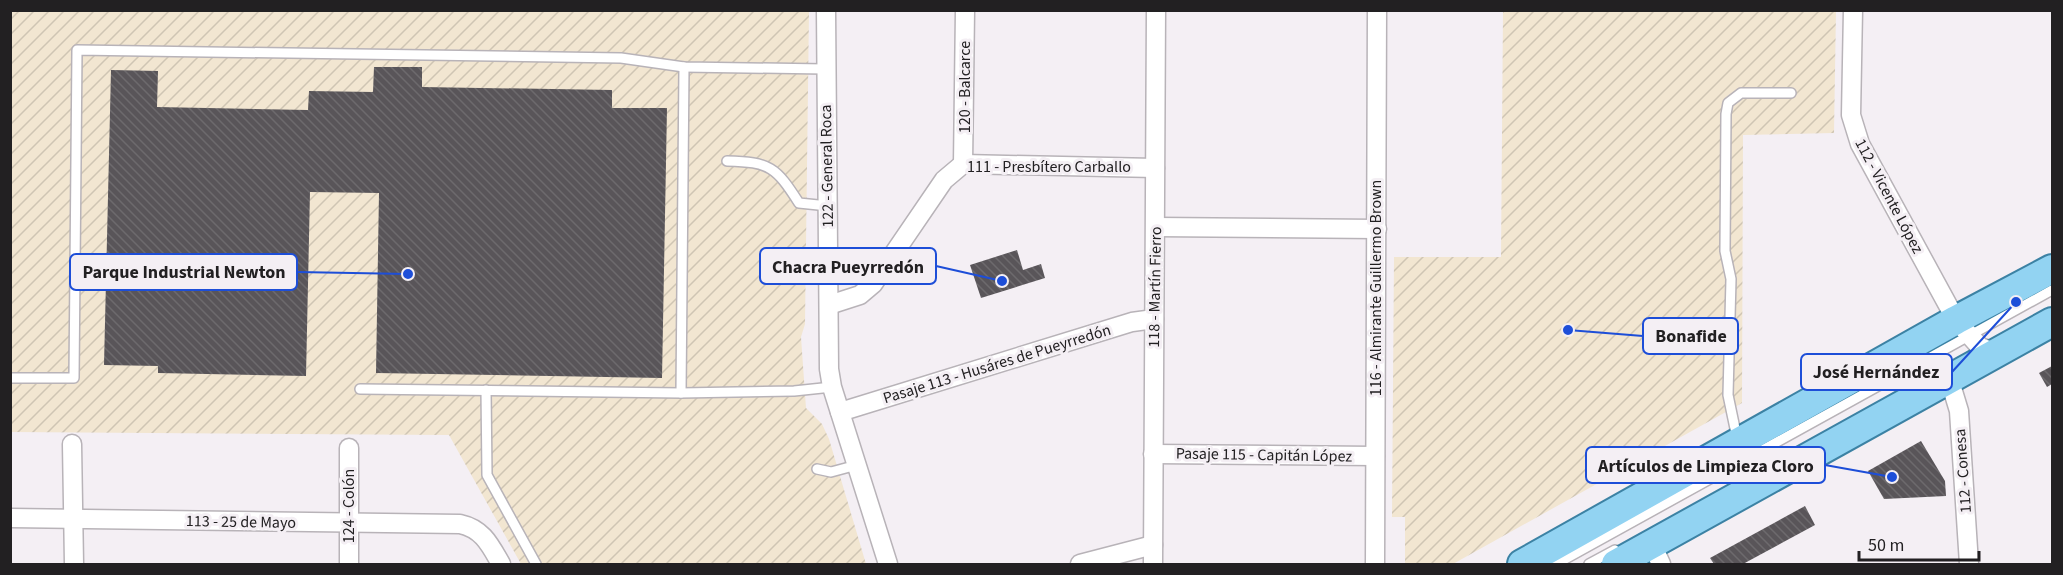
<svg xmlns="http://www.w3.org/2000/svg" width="2063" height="575" font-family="'Source Sans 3',sans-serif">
<defs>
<pattern id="industrial-furrows" width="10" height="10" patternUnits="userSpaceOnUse" patternTransform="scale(1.5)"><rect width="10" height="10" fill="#f2e6d1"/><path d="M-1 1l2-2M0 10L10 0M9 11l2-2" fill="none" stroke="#cfc5b3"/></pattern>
<pattern id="building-back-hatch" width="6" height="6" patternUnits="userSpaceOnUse" patternTransform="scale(1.5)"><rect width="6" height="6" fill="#595559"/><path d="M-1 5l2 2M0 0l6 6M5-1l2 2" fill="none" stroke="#6d6a6d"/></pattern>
</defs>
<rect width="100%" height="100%" fill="#f4eff4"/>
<g fill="url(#industrial-furrows)">
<path d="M11,11H809L805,324L801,337L806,408L822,424L829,439L866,564H521L449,435L11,432Z"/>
<path d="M1503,11H1836L1834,133L1743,135L1742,403L1453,564H1405V517H1392L1394,257H1501Z"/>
</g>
<g fill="url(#building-back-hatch)">
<path d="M374,67H422V87L612,90V108H667L662,378L376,373L379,193L310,192L306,376L158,373V366L104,365L111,70L158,71L157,107L308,110L309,91L373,92Z"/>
<path d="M1017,250L1023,270L1041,264L1045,278L981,298L970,265Z"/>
<path d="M2052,366V384L2047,387L2039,373Z"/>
<path d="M1921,441L1945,481L1946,496L1884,499L1868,471Z"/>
<path d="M1805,506L1815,525L1743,564H1714L1710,558Z"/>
</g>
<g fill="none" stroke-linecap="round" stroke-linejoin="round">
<defs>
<g id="service">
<path d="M727,161C770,162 776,167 799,203L828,206"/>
<path d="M10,378H74L77,50L621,58L684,67L825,69"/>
<path d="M360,389L681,393L794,391L832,387"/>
<path d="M486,390L487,475L536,564"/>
<path d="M681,393L684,67"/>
<path d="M1737,438L1728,395L1731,279L1725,251L1726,114L1728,103L1741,93H1791"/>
<path d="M817,469L831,472L857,465"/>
<path d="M1556,564L2052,290"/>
<path d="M1589,564L1615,550"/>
</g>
<g id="minor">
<path d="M826,10L829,369L832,387L888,564"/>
<path d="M1853,10L1851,115L1860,144L1956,320L1980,347L1997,353"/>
<path d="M963,164L965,10"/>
<path d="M1156,227L1377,229"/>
<path d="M829,305L860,295L873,284L944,180L963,164L1155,168"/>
<path d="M1949,378L1959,411L1969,564"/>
<path d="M840,412L1132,322L1154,319"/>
<path d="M72,444L74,564"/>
<path d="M1153,454L1375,456"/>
<path d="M10,518L460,524C483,529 490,545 501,564"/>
<path d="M1652,544L1661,564"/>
<path d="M349,564V448"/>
<path d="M1080,564L1153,545"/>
<path d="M1153,564L1156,10"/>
<path d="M1375,564L1377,10"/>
</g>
<g id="primary">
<path d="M1522,564L1956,320L2052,269"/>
<path d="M1616,564L2052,322"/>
</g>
</defs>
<use href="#service" stroke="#b8b3b8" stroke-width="12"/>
<use href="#minor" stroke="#b8b3b8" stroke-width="21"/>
<use href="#primary" stroke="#3c82a4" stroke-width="32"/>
<use href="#service" stroke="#fff" stroke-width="9"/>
<use href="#minor" stroke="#fff" stroke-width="18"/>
<use href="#primary" stroke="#92d3f2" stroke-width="28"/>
</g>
<g text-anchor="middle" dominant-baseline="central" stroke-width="6" stroke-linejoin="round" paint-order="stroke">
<g font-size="16" fill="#222022" stroke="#f4eff4">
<text transform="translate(965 87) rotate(-90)">120 - Balcarce</text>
<text transform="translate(827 166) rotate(-91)">122 - General Roca</text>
<text x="1049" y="167">111 - Presbítero Carballo</text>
<text transform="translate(1889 196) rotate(62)">112 - Vicente López</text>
<text transform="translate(1155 287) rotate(-89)">118 - Martín Fierro</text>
<text transform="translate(1376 288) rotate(-90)">116 - Almirante Guillermo Brown</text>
<text transform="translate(997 364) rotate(-17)">Pasaje 113 - Husáres de Pueyrredón</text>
<text transform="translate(1264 455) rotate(1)">Pasaje 115 - Capitán López</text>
<text transform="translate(1963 471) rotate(-94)">112 - Conesa</text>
<text transform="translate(349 506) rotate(-90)">124 - Colón</text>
<text transform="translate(241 522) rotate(1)">113 - 25 de Mayo</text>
</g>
</g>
<path fill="none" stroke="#1d4ed8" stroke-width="2" d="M1002 281L936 266M408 274L297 272M1568 330L1643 336M2016 302L1952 372M1892 477L1825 465"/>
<g fill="#1d4ed8" stroke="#f4eff4" stroke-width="2">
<circle cx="1002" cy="281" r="6"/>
<circle cx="408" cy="274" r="6"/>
<circle cx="1568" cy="330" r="6"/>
<circle cx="2016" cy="302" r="6"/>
<circle cx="1892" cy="477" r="6"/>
</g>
<g fill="#f4eff4" stroke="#1d4ed8" stroke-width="2">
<rect x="760" y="248" width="176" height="36" rx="6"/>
<rect x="70" y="254" width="227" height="36" rx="6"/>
<rect x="1643" y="318" width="95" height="36" rx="6"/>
<rect x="1801" y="354" width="151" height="36" rx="6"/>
<rect x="1586" y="447" width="239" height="36" rx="6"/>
</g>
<g font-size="18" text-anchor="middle" font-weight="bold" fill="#222022">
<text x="848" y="273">Chacra Pueyrredón</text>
<text x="184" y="278">Parque Industrial Newton</text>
<text x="1691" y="342">Bonafide</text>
<text x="1876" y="378">José Hernández</text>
<text x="1706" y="472">Artículos de Limpieza Cloro</text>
</g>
<rect width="2063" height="575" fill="none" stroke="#222022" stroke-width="24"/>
<path d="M1859 551v9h120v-9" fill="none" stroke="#222022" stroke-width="3"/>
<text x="1868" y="551" font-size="18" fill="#222022" stroke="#f4eff4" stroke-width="4.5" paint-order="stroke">50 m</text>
</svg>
